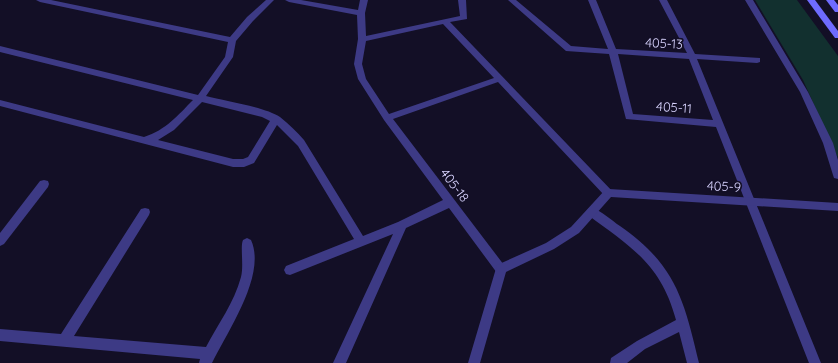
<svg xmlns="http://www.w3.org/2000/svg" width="838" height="363" font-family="Quicksand,sans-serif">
<rect width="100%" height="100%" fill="#130f26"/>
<path fill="#12302f" d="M755,0H797L838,56V158L803,80Z"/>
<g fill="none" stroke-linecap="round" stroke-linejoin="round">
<g fill="#3d3a85" fill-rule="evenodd">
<path d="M36,0H51L230,37L247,17L266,0H274L253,21L236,41L233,57L206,96C225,101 265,107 280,117C289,124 297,132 304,140L363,236L398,222L443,200L384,120L358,79L354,64L358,39L357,15L289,2L285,0H301L358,10L360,0H368L365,13L366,36L460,16L458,0H466L467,19L450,22L614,193L613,196H605L498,82L393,119L507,269L505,273L501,274L497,273L449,208L406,228L346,363H333L393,234L290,275L286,274L284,270L286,266L354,239L298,146L277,125L254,163L244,167H233L0,106V100L144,137C166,130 178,115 193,100L0,52V46L198,95L225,57L228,42L40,2ZM443,24L494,78L389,114L366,79L362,64L366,41ZM202,102L262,117L270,121L248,157L243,159H233L158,140L174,130Z"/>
<path d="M508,0H516L571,46L608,49L588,0H596L616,49L687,53L659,0H667L695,54L760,58V62L757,63L697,59L821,363H809L716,127L626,119L609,54L566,51ZM618,54L689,59L713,120L633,114Z"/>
<path d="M745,0H753L808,92L833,143L838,160V179L834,178L833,175L823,143L800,92Z"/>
<path d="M44,180L48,181L49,184L48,187L4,244L0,246V233L40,181Z"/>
<path d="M145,208L149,209L150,212L149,215L74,336L206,347C218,324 234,303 241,277C244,266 240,246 243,240L247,238L251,240C267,275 227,332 212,363H199L200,359L0,341V329L61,334L141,209Z"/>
<path d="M592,208C602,211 611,220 620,226C676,265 684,300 699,363H687L679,332L645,349L627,363H610L611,358L637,341L676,320C661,264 632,248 588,215L587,212L588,209Z"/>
</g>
<path fill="#3d3a85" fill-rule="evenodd" d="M609,189L838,203V211L611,197L579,233L554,249L506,272L480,363H468L497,265L546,243L571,227L605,190Z"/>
<g fill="#6f6bff" fill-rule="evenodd">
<path d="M807,0H815L838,31V38H835Z"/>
<path d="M826,0H834L838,5V12H835Z"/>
</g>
</g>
<g text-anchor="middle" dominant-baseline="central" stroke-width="3.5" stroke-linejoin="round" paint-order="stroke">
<g font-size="13" fill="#d9d4ff" stroke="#130f26">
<text transform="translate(664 43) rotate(3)">405-13</text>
<text transform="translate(674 107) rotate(4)">405-11</text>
<text transform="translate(455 185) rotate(53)">405-18</text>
<text transform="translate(724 186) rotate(3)">405-9</text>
</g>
</g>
</svg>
